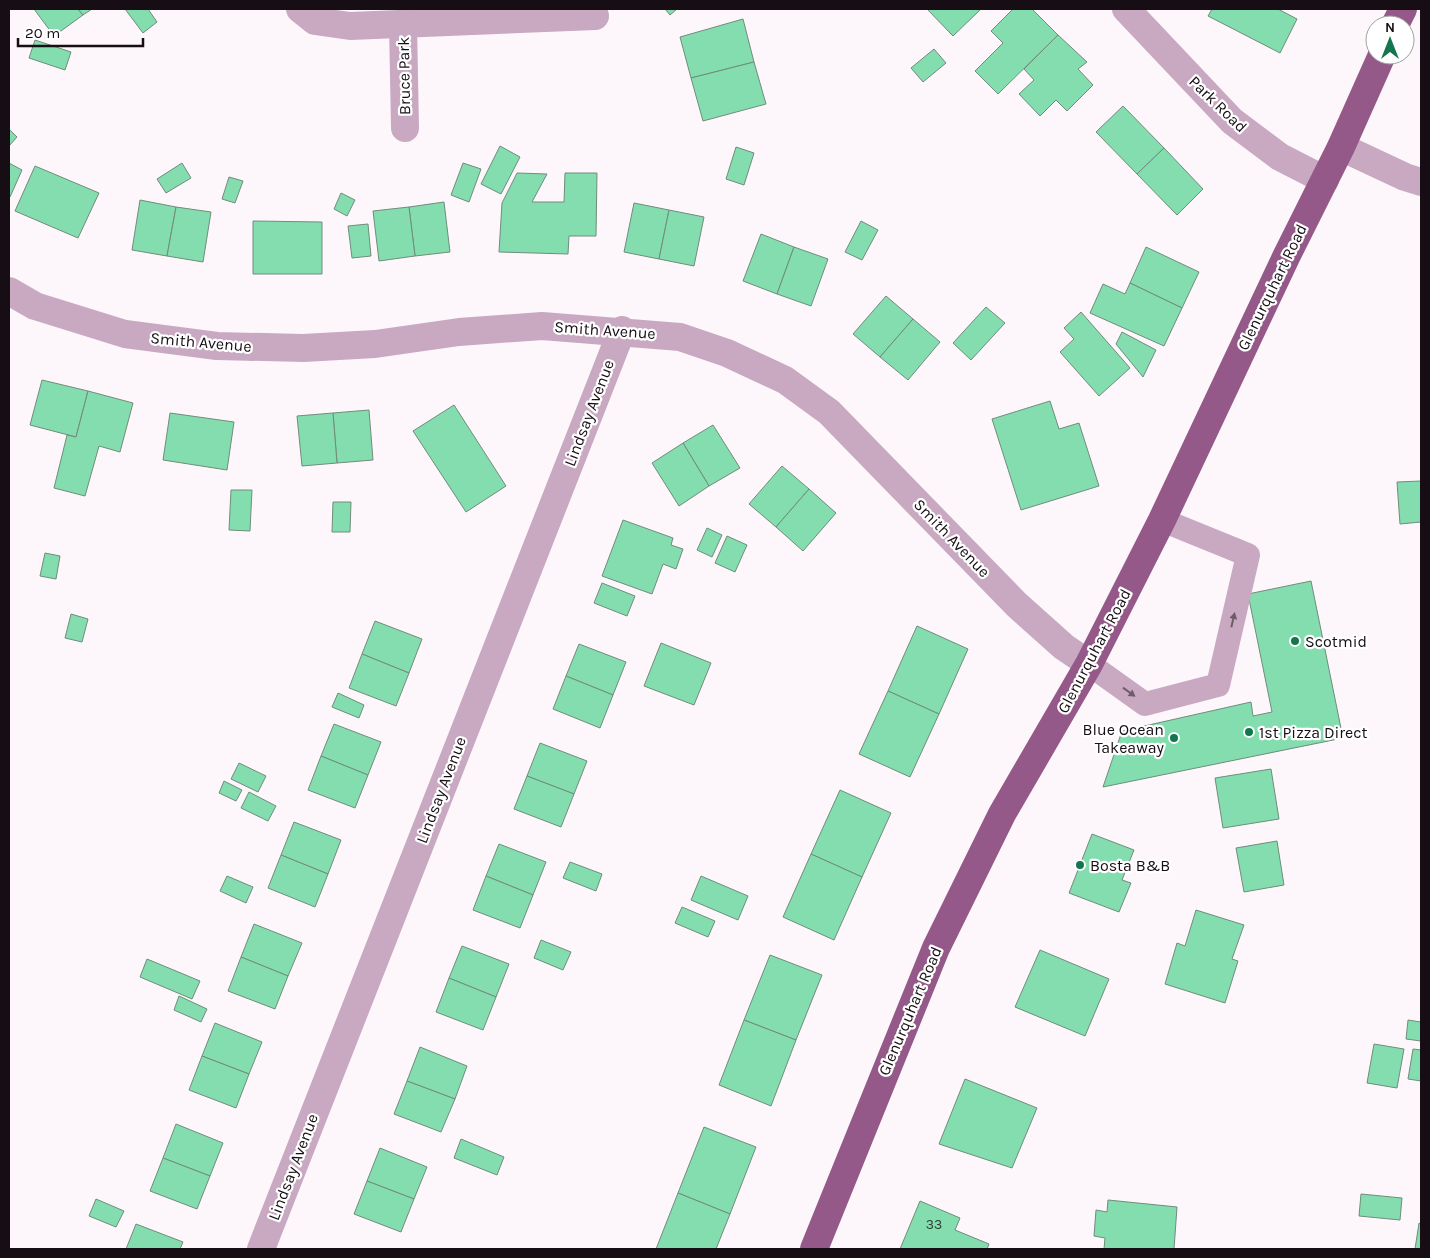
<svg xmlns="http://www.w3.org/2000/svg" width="1430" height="1258" font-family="Karla,sans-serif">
<rect width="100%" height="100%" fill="#fdf7fb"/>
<g fill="#83ddae" stroke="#708c7c">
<path d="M34,9H78L83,15L54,36Z"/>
<path d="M78,9H92L83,15Z"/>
<path d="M125,9H148L157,22L143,33Z"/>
<path d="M665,9H677L670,15Z"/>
<path d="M927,9H979L980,10L953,36Z"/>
<path d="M1013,9H1032L1058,35L998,94L975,71L1003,43L991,31Z"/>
<path d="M1212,9H1278L1297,19L1280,53L1208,16Z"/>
<path d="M743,19L754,62L691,78L680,37Z"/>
<path d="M1058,35L1087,62L1078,69L1093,85L1067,111L1056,100L1040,116L1019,94L1034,80L1024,69Z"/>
<path d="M35,40L71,52L65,70L29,58Z"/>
<path d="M934,49L946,63L923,82L911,68Z"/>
<path d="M754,62L766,104L703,121L691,78Z"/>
<path d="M1123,106L1164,148L1137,174L1096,132Z"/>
<path d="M9,129L17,137L9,146Z"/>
<path d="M500,146L520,157L501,194L481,184Z"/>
<path d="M736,147L754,153L744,185L726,179Z"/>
<path d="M1164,148L1203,189L1177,215L1137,174Z"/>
<path d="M9,163L22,170L10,197L9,196Z"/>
<path d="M182,163L191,178L166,193L157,179Z"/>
<path d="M463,163L481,169L469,202L451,195Z"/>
<path d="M35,166L99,193L78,238L15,211Z"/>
<path d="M517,173L547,174L532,202H564L565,173H597L596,236H569L568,254L499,252L502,203Z"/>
<path d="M229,177L243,181L235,203L222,199Z"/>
<path d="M341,193L355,200L347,216L334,209Z"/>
<path d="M140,200L176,207L167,256L132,250Z"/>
<path d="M444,202L450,252L415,256L409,207Z"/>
<path d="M634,203L669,210L659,259L624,252Z"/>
<path d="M176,207L211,212L203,262L167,256Z"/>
<path d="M409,207L415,256L379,261L373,211Z"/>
<path d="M669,210L704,217L694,266L659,259Z"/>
<path d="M253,221L322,222V274H253Z"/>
<path d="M861,221L878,230L862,260L845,252Z"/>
<path d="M368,224L371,256L352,258L348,226Z"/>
<path d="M761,234L794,247L777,294L743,281Z"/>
<path d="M794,247L828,259L811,306L777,294Z"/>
<path d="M1146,247L1199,272L1182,308L1130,283Z"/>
<path d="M1130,283L1182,308L1164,346L1090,313L1103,284L1125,294Z"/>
<path d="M886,296L913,319L880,357L853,334Z"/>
<path d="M986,307L1005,323L971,360L953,343Z"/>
<path d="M1081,312L1130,368L1099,396L1060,352L1074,339L1064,328Z"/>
<path d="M913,319L940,342L908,380L880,357Z"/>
<path d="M1122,332L1156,350L1143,377L1116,344Z"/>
<path d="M42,380L88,391L76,437L30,425Z"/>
<path d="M88,391L133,403L120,452L99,446L85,496L54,488L67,435L76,437Z"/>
<path d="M1050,401L1059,429L1079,423L1099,486L1021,510L992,419Z"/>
<path d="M454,405L506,486L466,512L413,431Z"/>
<path d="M369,410L373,460L337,463L333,413Z"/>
<path d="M170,413L234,422L227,470L163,460Z"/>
<path d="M333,413L337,463L302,466L297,416Z"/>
<path d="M713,425L740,468L709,486L683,443Z"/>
<path d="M683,443L709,486L679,506L652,463Z"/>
<path d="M782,466L809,489L776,527L749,504Z"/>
<path d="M1421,481V522L1400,524L1397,482Z"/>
<path d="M809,489L836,513L803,551L776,527Z"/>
<path d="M231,490H252L250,531L229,530Z"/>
<path d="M333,502H351L350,532H332Z"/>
<path d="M623,520L673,538L671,545L683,549L676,569L663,564L652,594L602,576Z"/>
<path d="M707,528L722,535L712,557L697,550Z"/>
<path d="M727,536L747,545L735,572L715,563Z"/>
<path d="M45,553L60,556L56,579L40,576Z"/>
<path d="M1311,581L1343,738L1103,787L1122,731L1251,702L1253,716L1272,712L1248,594Z"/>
<path d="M602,583L635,596L627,616L594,603Z"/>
<path d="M71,614L88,619L82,642L65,638Z"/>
<path d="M375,621L422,639L409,673L362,654Z"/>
<path d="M917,626L968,649L939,714L888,691Z"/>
<path d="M661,643L711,663L694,705L644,686Z"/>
<path d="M579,644L626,662L613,695L566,676Z"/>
<path d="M362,654L409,673L396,706L349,688Z"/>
<path d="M566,676L613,695L600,728L553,709Z"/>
<path d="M888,691L939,714L910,777L859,754Z"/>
<path d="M338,693L364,705L359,718L332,707Z"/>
<path d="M334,724L381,742L368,775L321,756Z"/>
<path d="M540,743L587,761L574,794L527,776Z"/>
<path d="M321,756L368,775L355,808L308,790Z"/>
<path d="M239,763L266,776L258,792L231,779Z"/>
<path d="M1271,769L1279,819L1223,828L1215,778Z"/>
<path d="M527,776L574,794L561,827L514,809Z"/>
<path d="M224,781L242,790L236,801L219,793Z"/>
<path d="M840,790L891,813L862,877L811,854Z"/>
<path d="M249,792L276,806L268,821L241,808Z"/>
<path d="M294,822L341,840L328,874L281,855Z"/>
<path d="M1092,834L1134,850L1122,880L1131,883L1119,912L1069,893Z"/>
<path d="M1277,841L1284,885L1244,892L1236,848Z"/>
<path d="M499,844L546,862L533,895L486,876Z"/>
<path d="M811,854L862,877L834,940L783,917Z"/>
<path d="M281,855L328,874L315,907L268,888Z"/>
<path d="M570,862L602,874L596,891L563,878Z"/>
<path d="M227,876L253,887L246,903L220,891Z"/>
<path d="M486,876L533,895L520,928L473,910Z"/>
<path d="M701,876L748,896L738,920L691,900Z"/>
<path d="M682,907L715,921L708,937L675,923Z"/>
<path d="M1196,910L1244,925L1232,959L1238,961L1225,1003L1165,984L1177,943L1185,946Z"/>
<path d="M254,924L302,943L288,976L241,957Z"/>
<path d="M541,940L571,952L563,970L534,958Z"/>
<path d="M462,946L509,964L496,997L449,978Z"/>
<path d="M1040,950L1109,979L1085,1036L1015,1007Z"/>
<path d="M770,955L822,975L796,1040L744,1020Z"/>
<path d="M241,957L288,976L275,1009L228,991Z"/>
<path d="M147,959L200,981L192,999L140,977Z"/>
<path d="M449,978L496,997L483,1030L436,1012Z"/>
<path d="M179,996L207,1009L201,1022L174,1010Z"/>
<path d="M744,1020L796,1040L771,1106L719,1085Z"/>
<path d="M1408,1020L1421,1022V1041L1406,1039Z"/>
<path d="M215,1023L262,1042L249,1074L202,1056Z"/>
<path d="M1374,1044L1404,1049L1397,1088L1367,1083Z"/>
<path d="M420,1047L467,1066L455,1099L407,1081Z"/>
<path d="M1413,1049L1421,1050V1081L1408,1079Z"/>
<path d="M202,1056L249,1074L236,1108L189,1090Z"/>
<path d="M965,1079L1037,1108L1012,1168L939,1144Z"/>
<path d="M407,1081L455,1099L441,1132L394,1114Z"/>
<path d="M176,1124L223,1143L210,1176L163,1158Z"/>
<path d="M704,1127L756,1147L730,1214L678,1193Z"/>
<path d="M461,1139L504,1157L497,1175L454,1158Z"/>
<path d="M380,1148L427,1167L414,1199L367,1181Z"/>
<path d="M163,1158L210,1176L197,1209L150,1191Z"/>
<path d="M367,1181L414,1199L401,1232L354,1214Z"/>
<path d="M678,1193L730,1214L716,1249H656Z"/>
<path d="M1361,1194L1402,1198L1400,1220L1359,1216Z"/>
<path d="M96,1199L124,1211L116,1227L89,1216Z"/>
<path d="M1108,1200L1177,1207L1174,1249H1104L1105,1238L1094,1236L1096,1210L1107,1212Z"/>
<path d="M920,1201L960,1218L955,1230L989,1244L987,1249H900Z"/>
<path d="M1419,1223L1421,1224V1249H1415Z"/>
<path d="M136,1224L183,1242L180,1249H126Z"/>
</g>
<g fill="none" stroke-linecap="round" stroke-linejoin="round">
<path stroke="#c8a9c1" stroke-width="24" d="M1089,664L1145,704L1218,685L1248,555L1162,520"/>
<g stroke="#c8a9c1" stroke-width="28">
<path d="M300,9L315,21L350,26L595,16"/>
<path d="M1126,9L1232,121L1280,157L1325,180"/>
<path d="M403,24L405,128"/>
<path d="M1341,147L1405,177L1421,182"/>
<path d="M9,291L35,306L125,334L217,346L303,348L375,344L459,332L542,326L680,337L727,353L785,380L829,412L1017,605L1064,647L1089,664"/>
<path d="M261,1249L622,330"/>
</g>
<g stroke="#945889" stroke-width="28">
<path d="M1395,25L1403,9"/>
<path d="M814,1249L936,948L1002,814L1089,664L1162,520L1287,255L1341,147L1382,55"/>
</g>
</g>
<defs><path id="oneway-solid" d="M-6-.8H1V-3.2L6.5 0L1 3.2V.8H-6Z" transform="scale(1.25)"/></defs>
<g fill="#6f5c6a">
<use href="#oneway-solid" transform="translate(1233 620) rotate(-77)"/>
<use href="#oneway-solid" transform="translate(1129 692) rotate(36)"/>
</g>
<g fill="#13764e" stroke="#fff" stroke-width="2">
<circle cx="1295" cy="641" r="5"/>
<circle cx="1249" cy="732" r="5"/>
<circle cx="1174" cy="738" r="5"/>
<circle cx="1080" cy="865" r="5"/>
</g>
<g text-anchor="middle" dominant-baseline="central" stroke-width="4.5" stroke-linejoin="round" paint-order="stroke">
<g font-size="14" fill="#31423a">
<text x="934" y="1224">33</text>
</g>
<g font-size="16" fill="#160e14" stroke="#fff">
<text transform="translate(404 76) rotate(-91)">Bruce Park</text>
<text transform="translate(1218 104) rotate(44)">Park Road</text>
<text transform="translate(1272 287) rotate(-64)">Glenurquhart Road</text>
<text transform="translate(605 330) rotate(4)">Smith Avenue</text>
<text transform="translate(201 342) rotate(5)">Smith Avenue</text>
<text transform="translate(589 413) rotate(-69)">Lindsay Avenue</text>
<text transform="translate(952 538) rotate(46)">Smith Avenue</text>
<text transform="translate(1094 651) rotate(-62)">Glenurquhart Road</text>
<text transform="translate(441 790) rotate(-69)">Lindsay Avenue</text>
<text transform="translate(910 1011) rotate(-67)">Glenurquhart Road</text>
<text transform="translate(293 1167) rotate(-69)">Lindsay Avenue</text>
</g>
<g font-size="16" fill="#160e14" stroke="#fff" text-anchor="start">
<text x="1305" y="641">Scotmid</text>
<text x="1164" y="729" text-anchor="end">Blue Ocean<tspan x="1164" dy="18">Takeaway</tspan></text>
<text x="1259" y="732">1st Pizza Direct</text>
<text x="1090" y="865">Bosta B&amp;B</text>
</g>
</g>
<rect width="1430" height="1258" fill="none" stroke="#160e14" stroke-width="20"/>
<g transform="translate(1390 40)"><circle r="24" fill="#ffffff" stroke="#a29fa1"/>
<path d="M0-4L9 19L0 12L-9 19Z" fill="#13764e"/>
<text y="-8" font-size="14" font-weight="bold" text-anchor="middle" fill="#160e14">N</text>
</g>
<path d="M18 38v8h125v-8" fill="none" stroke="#160e14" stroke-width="2.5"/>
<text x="25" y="38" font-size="15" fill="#160e14" stroke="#ffffff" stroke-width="4" paint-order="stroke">20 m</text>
</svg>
